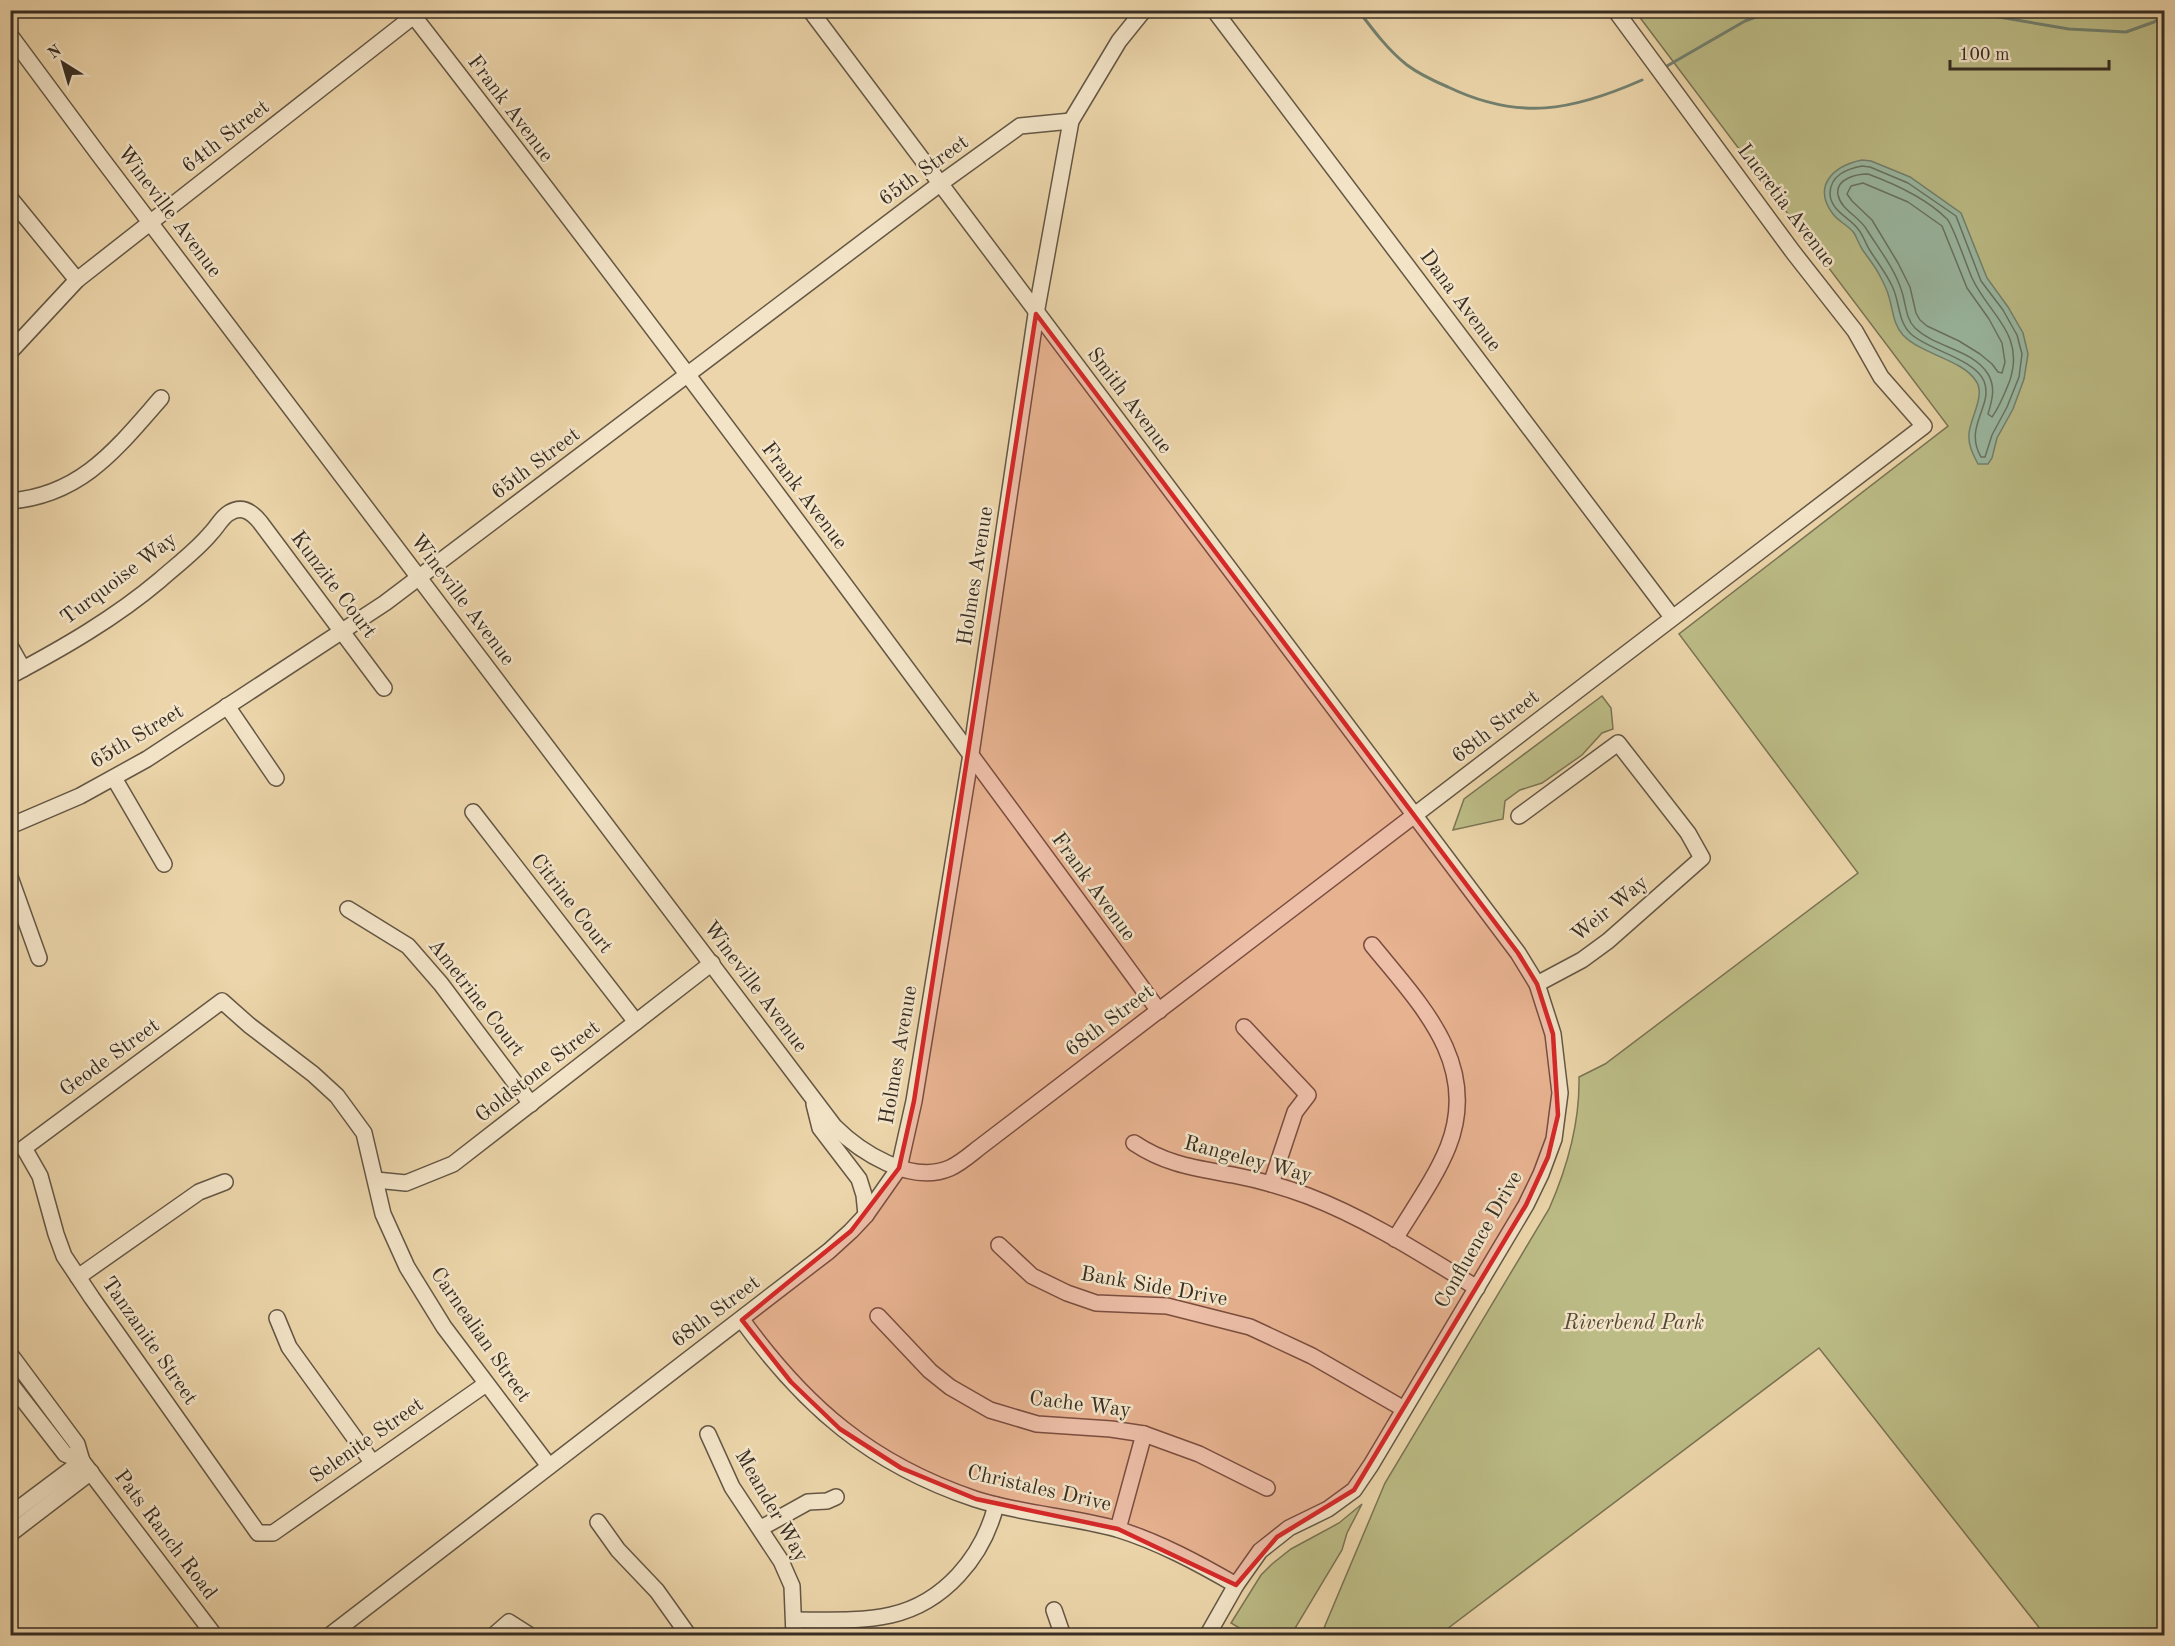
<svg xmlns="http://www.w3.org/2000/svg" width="2175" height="1646" font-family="'Old Standard TT',serif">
<rect width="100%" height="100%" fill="#ecd5aa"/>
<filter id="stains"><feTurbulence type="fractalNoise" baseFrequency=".00333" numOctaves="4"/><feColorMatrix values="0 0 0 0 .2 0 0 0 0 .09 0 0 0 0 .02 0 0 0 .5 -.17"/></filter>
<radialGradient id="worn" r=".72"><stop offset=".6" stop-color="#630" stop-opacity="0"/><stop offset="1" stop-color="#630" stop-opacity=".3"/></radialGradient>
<g fill="#bcbc86" stroke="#7a7454" stroke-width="1.5">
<path d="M1635,11H2164V1630L2153,1635H2045L1819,1348L1439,1635H1336L1324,1628L1385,1483L1549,1209C1567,1168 1580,1123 1579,1077L1605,1064L1858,873L1679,634L1948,426Z"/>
<path d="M1602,696L1611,708L1613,729L1602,733L1582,755L1542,783L1520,790L1505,801L1503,819L1453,830L1464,799Z"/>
<path d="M1362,1504L1347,1533L1342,1550L1291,1635H1251L1231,1623L1261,1575L1272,1564L1291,1549L1339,1523Z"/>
</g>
<path fill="#9ab9a3" stroke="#728170" stroke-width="1.5" d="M1862,160L1871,161L1910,177L1961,213L1987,278L2008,307L2023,333L2028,354L2024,379L2013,409L1997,438L1992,458L1988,464H1978C1973,454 1968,445 1969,434C1970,418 1986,395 1976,381C1962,359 1922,355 1903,335C1893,324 1893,310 1889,297C1887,289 1883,282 1880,276C1875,266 1868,258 1862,249C1859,244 1857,238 1854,233C1848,225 1839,222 1833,214C1812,186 1833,166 1862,160Z"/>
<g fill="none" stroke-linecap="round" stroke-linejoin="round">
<g stroke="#687363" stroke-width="1.5">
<path d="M1862,166L1870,167L1908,183L1956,216L1981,281L2003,310L2017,335L2022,354L2019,377L2007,407L1992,435L1985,457H1981C1963,426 1994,406 1984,381C1975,359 1928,350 1911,334C1898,322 1900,304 1893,288C1887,274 1877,262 1869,249C1865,242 1863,235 1858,229C1849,217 1831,211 1830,194C1830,175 1847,169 1862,166Z"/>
<path d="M1868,174C1895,184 1926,198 1947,219C1953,225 1967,267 1972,278C1989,315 2025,333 2010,380C2005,393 2000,406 1992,417L1988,414C1992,401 1996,387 1988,374C1972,349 1936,348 1915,328C1905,318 1906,302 1901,289C1894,268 1879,249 1867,230C1860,217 1841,210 1838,195C1835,179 1856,174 1868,174Z"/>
<path d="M1863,183L1908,202L1942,226L1967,288L1989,319L2002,343L2005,362L2002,373L1998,372L1992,364L1980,354L1959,341L1927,326L1920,320L1916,313L1910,287L1898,263L1872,220L1852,201L1847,194L1851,186Z"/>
</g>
<g stroke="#728170" stroke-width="3">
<path d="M1358,10C1373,30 1388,50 1407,65C1419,74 1434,81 1448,87C1519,121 1572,111 1642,80"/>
<path d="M1958,10L2069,29L2126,32L2154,22L2164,16"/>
<path d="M1769,11L1771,10"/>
<path d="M1667,66L1745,21L1764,14"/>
</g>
<defs>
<g id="minor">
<path d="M409,10C665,340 913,675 1159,1011"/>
<path d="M810,10L1518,953L1537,984L1553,1034L1560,1093L1554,1139L1541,1174L1526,1205L1371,1465L1354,1490L1328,1509L1289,1528L1260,1551L1236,1585L1207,1636"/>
<path d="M1214,10L1672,617"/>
<path d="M10,35L99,155L834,1126C860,1152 911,1185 950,1168C961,1163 971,1154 980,1147L1924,426L1881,377L1855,331L1793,252L1615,10"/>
<path d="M10,198L77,280"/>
<path d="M10,352L77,280L420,11"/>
<path d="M10,501C82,495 117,448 161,398"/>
<path d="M10,646L23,669"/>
<path d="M10,676C63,648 115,618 160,580C177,565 197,550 211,533C217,527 222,517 229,513C242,505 252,512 260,522L384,688"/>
<path d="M227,706L276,778"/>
<path d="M114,778L164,864"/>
<path d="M473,812L636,1022"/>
<path d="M1519,816L1618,743L1688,833L1702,858L1608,941L1582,960L1537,984"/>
<path d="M10,826L80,796L147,759L385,603L941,183L1020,126L1071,121"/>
<path d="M10,877L39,958"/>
<path d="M348,909L408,946L441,984L531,1104"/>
<path d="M1372,945C1420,1004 1481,1064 1448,1147C1435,1179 1413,1209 1395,1239"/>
<path d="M1244,1027L1308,1095L1295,1112L1271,1184"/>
<path d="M814,1104L820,1128L859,1179L864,1195L866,1215"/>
<path d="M1134,1143C1167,1165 1196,1168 1233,1175C1259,1180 1284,1187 1308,1196C1368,1219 1423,1255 1477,1288"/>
<path d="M376,1180L406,1183L453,1164L712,963"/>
<path d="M999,1245L1032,1276L1067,1293L1096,1303L1167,1306L1250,1327L1312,1356L1404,1409"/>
<path d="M78,1277L199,1192L225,1182"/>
<path d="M878,1316L930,1371L950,1387L990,1410L1037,1424L1111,1429L1144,1434L1199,1454L1267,1488"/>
<path d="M277,1318L289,1347L372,1462"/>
<path d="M742,1320C805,1407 871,1464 975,1499C1021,1514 1070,1516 1117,1529C1159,1542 1198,1563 1236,1585"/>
<path d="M10,1354L77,1444L82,1461L215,1636"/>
<path d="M10,1383L65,1454L82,1461"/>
<path d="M486,1384L273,1533H258L92,1298L64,1256L56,1234L40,1176L24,1148L222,1001L249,1025L313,1074L337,1096L364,1133L383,1214L407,1267L444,1327L549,1466"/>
<path d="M708,1434L732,1487L781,1561L792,1586L794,1636"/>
<path d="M10,1515L82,1461"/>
<path d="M598,1522L618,1550L657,1591L689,1636"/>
<path d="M761,1528L808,1502L827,1501L836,1497"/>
<path d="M1118,1529L1144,1434"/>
<path d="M10,1534L91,1472"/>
<path d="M1054,1610L1063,1636"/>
<path d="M794,1620C826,1620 860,1622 891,1615C944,1603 983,1557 996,1505"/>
<path d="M329,1636L829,1251L851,1231L866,1215L899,1168L914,1101L971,754L1036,314L1071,121L1119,41L1144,10"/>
<path d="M493,1636L509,1622L531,1636"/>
</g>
</defs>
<use href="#minor" stroke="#645745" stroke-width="18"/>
<use href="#minor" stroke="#f3e4c8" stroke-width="15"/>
</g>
<path fill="#d62828" fill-opacity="0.2" stroke="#d62828" stroke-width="4.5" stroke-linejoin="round" d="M1036,314L1518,953L1537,984L1553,1034L1558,1115L1548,1157L1526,1205L1354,1490L1277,1537L1236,1585L1118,1529L976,1499L901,1468L840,1429L791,1382L742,1320L851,1231L899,1168L914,1101Z"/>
<g text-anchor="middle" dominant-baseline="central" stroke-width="5" stroke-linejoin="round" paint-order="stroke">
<g font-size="21" fill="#372d23" stroke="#f3e4c8">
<text transform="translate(510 109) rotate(53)">Frank Avenue</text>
<text transform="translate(226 137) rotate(-38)">64th Street</text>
<text transform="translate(924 171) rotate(-36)">65th Street</text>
<text transform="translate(1786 206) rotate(53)">Lucretia Avenue</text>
<text transform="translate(169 212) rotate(53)">Wineville Avenue</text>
<text transform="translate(1460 301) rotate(53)">Dana Avenue</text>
<text transform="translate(1129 401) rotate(53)">Smith Avenue</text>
<text transform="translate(536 464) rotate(-37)">65th Street</text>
<text transform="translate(804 496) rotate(53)">Frank Avenue</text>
<text transform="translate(976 576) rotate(-81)">Holmes Avenue</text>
<text transform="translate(119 579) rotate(-37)">Turquoise Way</text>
<text transform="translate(333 585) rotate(53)">Kunzite Court</text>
<text transform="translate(462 600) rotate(53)">Wineville Avenue</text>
<text transform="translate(1496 727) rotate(-38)">68th Street</text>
<text transform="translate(137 737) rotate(-31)">65th Street</text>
<text transform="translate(1093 887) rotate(54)">Frank Avenue</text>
<text transform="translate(571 904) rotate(52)">Citrine Court</text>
<text transform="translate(1610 909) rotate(-39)">Weir Way</text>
<text transform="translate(755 987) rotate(53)">Wineville Avenue</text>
<text transform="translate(476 998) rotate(52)">Ametrine Court</text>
<text transform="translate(1110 1021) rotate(-37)">68th Street</text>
<text transform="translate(899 1055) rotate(-80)">Holmes Avenue</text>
<text transform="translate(110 1058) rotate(-36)">Geode Street</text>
<text transform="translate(538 1072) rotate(-38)">Goldstone Street</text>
<text transform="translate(1248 1160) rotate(15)">Rangeley Way</text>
<text transform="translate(1479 1240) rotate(-60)">Confluence Drive</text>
<text transform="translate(1154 1287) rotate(10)">Bank Side Drive</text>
<text transform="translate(716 1312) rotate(-37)">68th Street</text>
<text transform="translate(480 1335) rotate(55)">Carnealian Street</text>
<text transform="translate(149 1341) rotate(55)">Tanzanite Street</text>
<text transform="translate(1080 1405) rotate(7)">Cache Way</text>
<text transform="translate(367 1441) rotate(-35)">Selenite Street</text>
<text transform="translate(1039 1489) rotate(13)">Christales Drive</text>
<text transform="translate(771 1506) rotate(60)">Meander Way</text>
<text transform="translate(165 1535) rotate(53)">Pats Ranch Road</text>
</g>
<g font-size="21" font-style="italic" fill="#524a37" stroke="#f3e4c8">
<text x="1634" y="1323">Riverbend Park</text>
</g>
</g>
<rect width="2175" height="1646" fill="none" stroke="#ecd5aa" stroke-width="36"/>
<rect x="12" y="12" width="2151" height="1622" fill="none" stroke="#372d23" stroke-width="3"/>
<rect x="18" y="18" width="2139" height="1610" fill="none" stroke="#372d23" stroke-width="1.5"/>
<g transform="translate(63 63) rotate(323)" stroke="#f3e4c8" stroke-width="4.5" paint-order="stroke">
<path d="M0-4.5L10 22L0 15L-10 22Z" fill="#372d23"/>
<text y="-9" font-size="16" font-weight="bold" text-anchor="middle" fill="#372d23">N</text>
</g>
<path d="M1950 60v9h159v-9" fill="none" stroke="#372d23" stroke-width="3"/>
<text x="1959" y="60" font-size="18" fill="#372d23" stroke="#f3e4c8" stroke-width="4.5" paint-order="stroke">100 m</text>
<rect width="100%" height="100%" filter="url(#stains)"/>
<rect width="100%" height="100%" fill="url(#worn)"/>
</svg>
